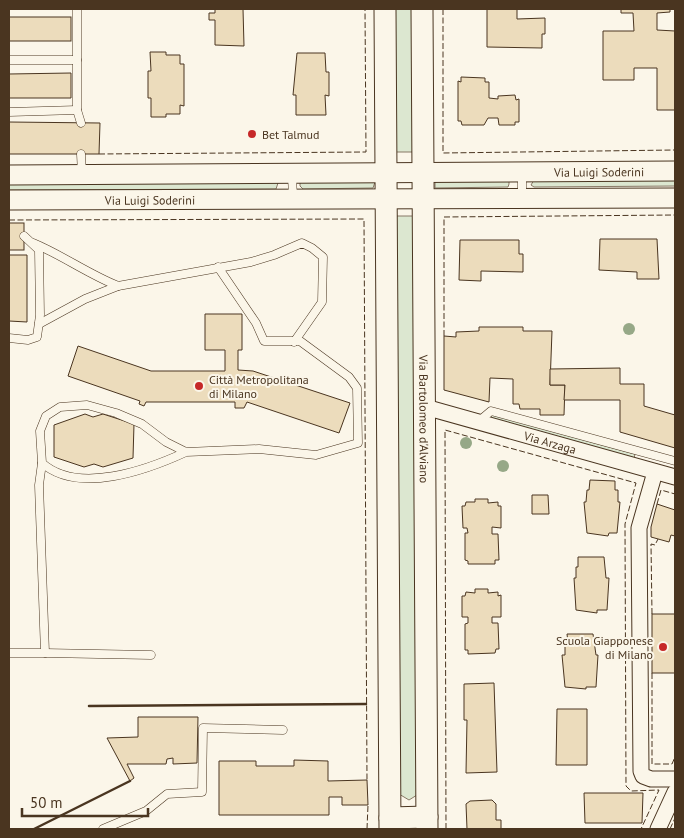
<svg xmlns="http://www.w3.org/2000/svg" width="684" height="838" font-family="'PT Sans',sans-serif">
<rect width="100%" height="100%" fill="#fbf6e9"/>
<g fill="#dce7d0" stroke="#887966">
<path d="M394,9H414L415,152H395Z"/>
<path d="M675,179V186L534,187L531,185L534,180Z"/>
<path d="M435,180L509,181V184L508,187L435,188Z"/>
<path d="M275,181L278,183L276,189L9,190V182Z"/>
<path d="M300,182H375L373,188L303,189L300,186Z"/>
<path d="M395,216H415L417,795L409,800L399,794Z"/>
<path d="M493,415L635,454L634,459L485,419Z"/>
</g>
<g fill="#ecdcbc" stroke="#4a3520">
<path d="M215,9H243L244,46L215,45V20H209V13H215Z"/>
<path d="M487,9H517V19L545,18V34H542V48L487,47Z"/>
<path d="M621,9H670V12L657,13V30L675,31V110H657V68H634V80H603V31H634L633,13H621Z"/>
<rect x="9" y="17" width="62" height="24"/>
<path d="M150,52H166V55H180V64H184V106L180,105V114H166V117H151V98H148V71H151Z"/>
<path d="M297,53H325L326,72H329V96L325,95L326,115H296V95H293Z"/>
<path d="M71,73V98H9V74Z"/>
<path d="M461,77L485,78V82H489V98L498,99V96L515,95L516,100L519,99V122H515V125H499L498,118H488L484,125H462L461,121H458V81L461,82Z"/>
<path d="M9,122L100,123L99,154H9Z"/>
<rect x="9" y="223" width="15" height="27"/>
<path d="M600,239H657L659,279H637V272L599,270Z"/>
<path d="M460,240H519V254H523V272L481,271V281L459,280Z"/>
<path d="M9,255H27V322L9,321Z"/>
<path d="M205,314H242V350H238V370L253,371L350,403L339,433L247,402L244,408H235V402H146L144,406L139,404L140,401L68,376L78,346L151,371H225V350H205Z"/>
<path d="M479,327H523V331H552L550,385H565L564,415H540V409H520L519,404H513V379L490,378L489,402L444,390V336L456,337V332L479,331Z"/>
<path d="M620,368V384H644V406L675,415V448L620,432V400H564L565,385H550V369Z"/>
<path d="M85,414L93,417L103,414L134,424L133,458L103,467L94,464L84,467L54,457V425Z"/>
<path d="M590,480L615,481V490H618V502H620L617,533H609L608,536L587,533L584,502H586L587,490H589Z"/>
<path d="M532,495H548L549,514H532Z"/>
<path d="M475,499H488V503L498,502V506H501V528L492,527V534H498L499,560H495V564H468V561L465,560V533H468L467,528H463L462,506H465L466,502H475Z"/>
<path d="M657,504L675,510V536L671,535L669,542L651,537V527Z"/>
<path d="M578,557H604L606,578H609L607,610H597V613L576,610L574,578H576V567H578Z"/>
<path d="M475,589H488V593L498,592V596L501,595V617H492V623H498L499,649H496L495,653L468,654V650H465V624L468,623V617H462V596H465L466,592L475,593Z"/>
<rect x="652" y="614" width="23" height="59"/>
<path d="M567,634H593L596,655H598L596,687H586V689L565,687L562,655H565V643H568Z"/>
<path d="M494,683L497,772L466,773L467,720H464V684Z"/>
<path d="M557,709H587V765H556Z"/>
<path d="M138,717H198L197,763L173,764V758L167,759L166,764H127L134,778L130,781L107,738L138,737Z"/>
<path d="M294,760L328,761V781L367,780L368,805H342V797H329V815H219V761H256V766H294Z"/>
<path d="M584,793H643L642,823H585Z"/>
<path d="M492,800L496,804V820H501V829H467L466,804L470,801Z"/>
</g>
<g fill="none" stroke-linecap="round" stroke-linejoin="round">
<defs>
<g id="service">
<path d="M77,9V110L81,123"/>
<path d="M9,60H77"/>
<path d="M9,112L77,110"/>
<path d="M81,154L82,174"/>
<path d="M522,172V198"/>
<path d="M292,174L293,199"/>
<path d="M33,243C62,255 88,274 118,286L251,262L274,255L302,243L312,248L323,257L322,302L294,342"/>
<path d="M39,324L85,299L118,286"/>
<path d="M9,338L28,340L37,337L40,315L39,250L24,236"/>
<path d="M478,422L491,411L675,461"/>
<path d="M186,452C147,470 78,495 42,463L40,431L46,416L60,407L87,405L116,413L142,424L166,442L186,452L259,449L316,455L358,443L357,388L349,377L300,341H264L256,323L218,267"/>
<path d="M9,653H45L39,485L42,463"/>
<path d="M45,653L151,655"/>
<path d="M103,829L146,811L167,794L202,792L203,728L283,730"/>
</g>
<g id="minor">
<path id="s1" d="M425,407L675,477"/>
<path d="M655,472L639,528L641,771L643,776L651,779H675"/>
<path d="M658,829L675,792"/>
</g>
<g id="tertiary">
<path id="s2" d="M9,175L675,171"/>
<path id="s3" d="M9,200L675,198"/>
</g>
<g id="secondary">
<path d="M385,9L390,829"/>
<path id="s4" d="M422,9L427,829"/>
<path d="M390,818L427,817"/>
</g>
</defs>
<use href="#service" stroke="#4a3520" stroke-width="9"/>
<use href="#minor" stroke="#4a3520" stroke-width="17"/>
<use href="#tertiary" stroke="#4a3520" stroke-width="21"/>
<use href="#secondary" stroke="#4a3520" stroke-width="23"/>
<use href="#service" stroke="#fbf6e9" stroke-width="8"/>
<use href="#minor" stroke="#fbf6e9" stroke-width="15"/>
<use href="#tertiary" stroke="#fbf6e9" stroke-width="19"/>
<use href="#secondary" stroke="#fbf6e9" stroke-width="21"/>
<g stroke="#4a3520" stroke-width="1" stroke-dasharray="6 2.5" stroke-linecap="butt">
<path d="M443,9V153L675,150"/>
<path d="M99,154L366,152L365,9"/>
<path d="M9,220L364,219L367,780"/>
<path d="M444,336V217L675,215"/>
<path d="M657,504L661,490L675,494"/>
<path d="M652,614L651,544L655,545L658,539"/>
<path d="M652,673V764H672L675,757"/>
<path d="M367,829L368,805"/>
<path d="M446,829L445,430L636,483L625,524L626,786L631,791L659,790L641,829"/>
<path d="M670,829L675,818"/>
</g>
<g stroke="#4a3520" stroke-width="2.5">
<path d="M89,706L366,704"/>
<path d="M34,829L130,781"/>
</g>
</g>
<g fill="#96a887">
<circle cx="629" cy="329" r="6"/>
<circle cx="466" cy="443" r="6"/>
<circle cx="503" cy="466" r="6"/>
</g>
<g fill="#c62828" stroke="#fbf6e9" stroke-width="2">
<circle cx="252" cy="134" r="5"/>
<circle cx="199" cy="386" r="5"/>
<circle cx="663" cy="647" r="5"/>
</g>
<g text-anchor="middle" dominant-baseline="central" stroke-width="4" stroke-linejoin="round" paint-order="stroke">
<g font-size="12" fill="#4a3520" stroke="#fbf6e9" text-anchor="start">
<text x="262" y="134">Bet Talmud</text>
<text x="209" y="379">Città Metropolitana<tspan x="209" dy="14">di Milano</tspan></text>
<text x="653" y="640" text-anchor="end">Scuola Giapponese<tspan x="653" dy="14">di Milano</tspan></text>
</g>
<g font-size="12" fill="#4a3520" stroke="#fbf6e9">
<text stroke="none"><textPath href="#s2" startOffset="590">Via Luigi Soderini</textPath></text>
<text stroke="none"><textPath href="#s3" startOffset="141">Via Luigi Soderini</textPath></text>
<text stroke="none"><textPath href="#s4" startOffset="410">Via Bartolomeo d'Alviano</textPath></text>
<text stroke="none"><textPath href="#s1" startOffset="130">Via Arzaga</textPath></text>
</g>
</g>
<rect width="684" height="838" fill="none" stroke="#4a3520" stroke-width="20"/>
<path d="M22 808v8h126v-8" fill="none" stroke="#4a3520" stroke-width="2.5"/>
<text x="30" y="808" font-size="15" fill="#4a3520" stroke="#fbf6e9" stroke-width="4" paint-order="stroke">50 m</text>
</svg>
